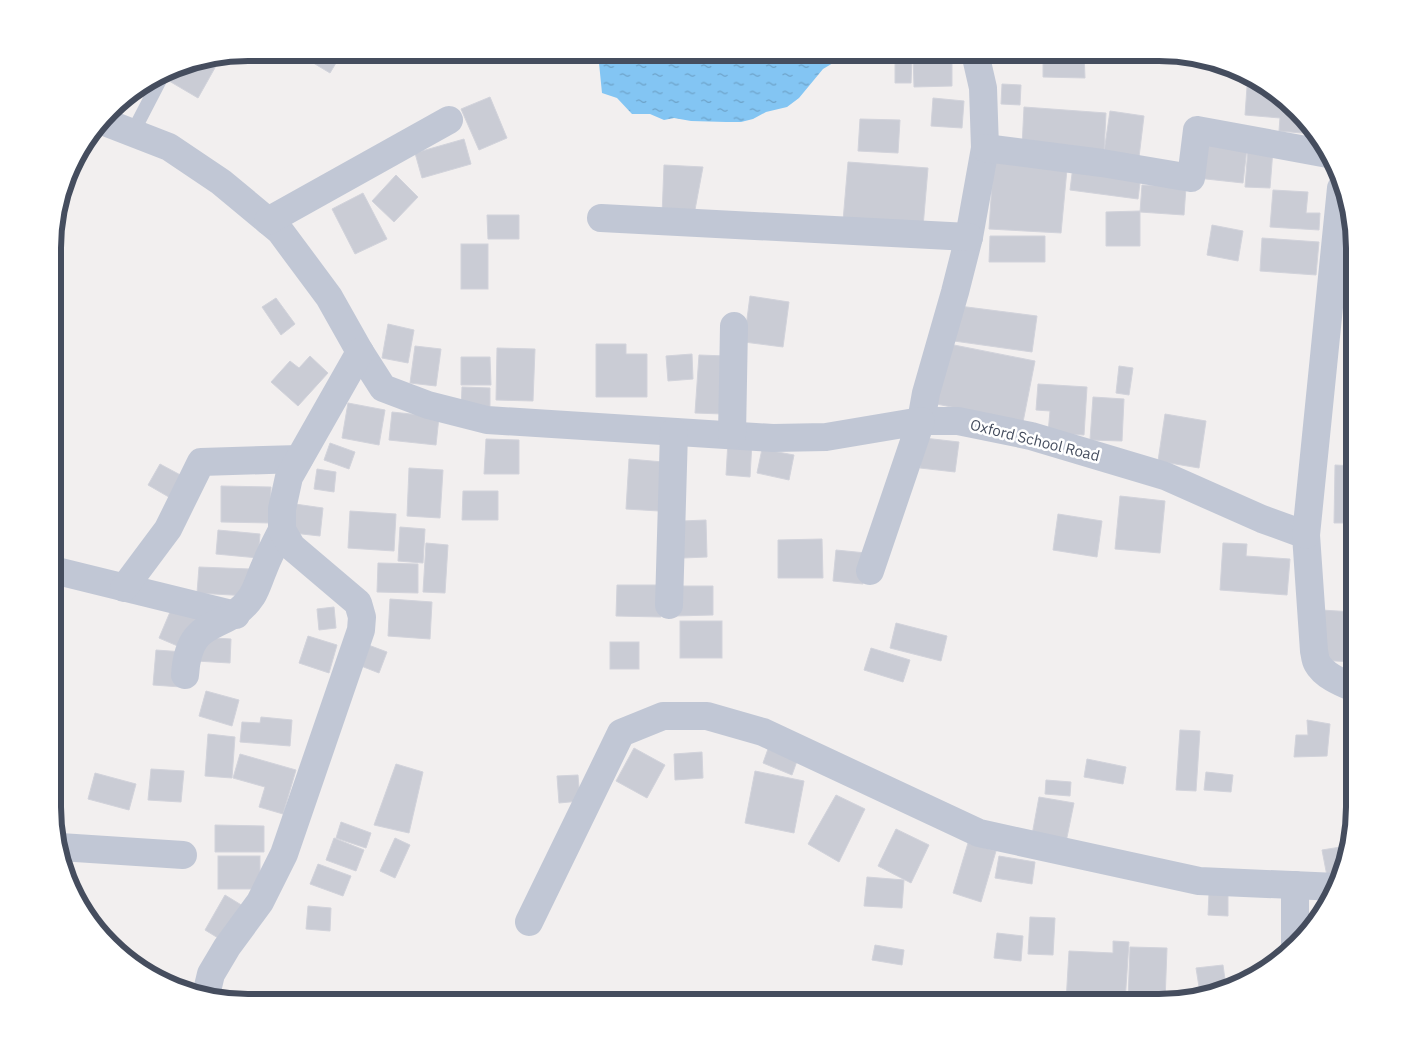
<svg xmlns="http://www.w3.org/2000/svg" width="1407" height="1055" font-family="'IBM Plex Sans',sans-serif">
<defs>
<pattern id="water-ripples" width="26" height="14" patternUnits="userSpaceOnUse" patternTransform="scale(1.25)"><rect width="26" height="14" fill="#83c5f3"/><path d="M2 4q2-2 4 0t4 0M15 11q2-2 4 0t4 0" fill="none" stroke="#6da2c8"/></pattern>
</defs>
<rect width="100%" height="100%" fill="#f2efef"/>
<path fill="url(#water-ripples)" d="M598,53H841L843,57L823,69L799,98L787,107L766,112L753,119L741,122H726L691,121L674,118L664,120L650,114H632L617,98L602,93Z"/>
<g fill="#caccd5" stroke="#d2d3db">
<path d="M309,53H342L330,73L305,58Z"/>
<path d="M913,53H952V86L914,87Z"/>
<path d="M994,53H1010V62L994,63Z"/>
<path d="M1043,53H1084L1085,78L1043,77Z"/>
<path d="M221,57L198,98L164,78L167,73L185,63Z"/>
<path d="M895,57L912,58L911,83H895Z"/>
<path d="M1002,84L1021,85L1020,105L1001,104Z"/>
<path d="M1247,87L1267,88L1288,101L1313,134L1279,131L1280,118L1245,115Z"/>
<path d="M490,97L507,138L479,150L461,109Z"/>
<path d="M933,98L964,101L962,128L931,126Z"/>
<path d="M1024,107L1106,113L1104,152L1022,147Z"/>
<path d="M1110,111L1144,116L1139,157L1104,152Z"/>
<path d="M860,119L900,120L898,153L858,151Z"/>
<path d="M464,139L471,164L422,178L415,153Z"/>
<path d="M1201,142L1247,148L1243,183L1197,178Z"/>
<path d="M1248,148L1273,150L1270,188L1245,187Z"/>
<path d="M994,153L1067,169L1061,233L989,229Z"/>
<path d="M848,162L928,168L923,227L843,221Z"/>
<path d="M664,165L703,167L694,215L662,216Z"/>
<path d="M1073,166L1141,175L1138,199L1070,190Z"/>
<path d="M396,175L418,197L394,222L372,201Z"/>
<path d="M1142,185L1186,187L1184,215L1140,212Z"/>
<path d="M1273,190L1308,192L1306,213H1320L1319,230L1270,227Z"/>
<path d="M363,193L387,239L355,254L332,209Z"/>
<path d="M1140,211V246H1106V212Z"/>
<path d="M487,215H519V239H488Z"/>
<path d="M1212,225L1243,231L1238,261L1207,255Z"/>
<path d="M990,236H1045V262H989Z"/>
<path d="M1262,238L1319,242L1316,275L1260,271Z"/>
<rect x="461" y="244" width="27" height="45"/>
<path d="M750,296L789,302L783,347L744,342Z"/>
<path d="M276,298L295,324L281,335L262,307Z"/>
<path d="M959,306L1037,316L1032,352L954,341Z"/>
<path d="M388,324L414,330L408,363L382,358Z"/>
<path d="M944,343L1035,361L1023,422L932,403Z"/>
<path d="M596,344H626V354H647V397H596Z"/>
<path d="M415,346L441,349L436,386L410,383Z"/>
<path d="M497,348L535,349L533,401L496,400Z"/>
<path d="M692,354L693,379L668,381L666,356Z"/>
<path d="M699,355L726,356L723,414L695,413Z"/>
<path d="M310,356L328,373L298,406L271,382L290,361L299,368Z"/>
<path d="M461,357H490L491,385H461Z"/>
<path d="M1119,366L1133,368L1129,395L1116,393Z"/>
<path d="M1038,384L1087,387L1084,435L1048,433L1050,411L1036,410Z"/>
<path d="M462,387L490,388V409L461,408Z"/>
<path d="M1093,397L1124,399L1122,441L1090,440Z"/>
<path d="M348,403L385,410L379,445L342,438Z"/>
<path d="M392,412L439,417L436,445L389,440Z"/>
<path d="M1165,414L1206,421L1199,468L1158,461Z"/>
<path d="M924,438L959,442L955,472L920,468Z"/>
<path d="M486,439L519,440V474H484Z"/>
<path d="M728,441L752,442L750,477L726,475Z"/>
<path d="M330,443L355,452L349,469L324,460Z"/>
<path d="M762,449L794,455L789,480L757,473Z"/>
<path d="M629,459L663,462L659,511L626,509Z"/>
<path d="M160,464L186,478L174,500L148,485Z"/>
<path d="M1335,465L1354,466V523H1334Z"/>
<path d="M409,468L443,470L440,518L407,516Z"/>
<path d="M317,469L336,472L334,492L314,489Z"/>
<path d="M221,486L271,487L270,523L221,522Z"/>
<path d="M463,491H498V520H462Z"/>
<path d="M1120,496L1165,501L1160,553L1115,549Z"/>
<path d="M288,503L323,508L320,536L284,532Z"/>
<path d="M350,511L396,514L394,551L348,548Z"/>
<path d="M1058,514L1102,521L1097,557L1053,550Z"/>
<path d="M706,520L707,557L683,558L682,521Z"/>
<path d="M400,527L425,529L423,563L398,561Z"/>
<path d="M218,530L260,534L258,558L216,554Z"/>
<path d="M822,539L823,578H778V540Z"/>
<path d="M426,543L448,545L445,593L423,592Z"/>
<path d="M1223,543L1247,544L1246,556L1290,559L1287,595L1220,590Z"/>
<path d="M836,550L866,553L863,584L833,581Z"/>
<path d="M378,563L418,564V593L377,592Z"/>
<path d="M199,567L250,569L249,596L197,593Z"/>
<path d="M617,585H661V617L616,616Z"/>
<path d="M674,586H713V615L674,616Z"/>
<path d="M390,599L432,602L430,639L388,636Z"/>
<path d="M173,605L201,618L187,650L159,638Z"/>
<path d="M334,607L336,628L319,630L317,609Z"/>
<path d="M1321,610L1354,612V662L1318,660Z"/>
<rect x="680" y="621" width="42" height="37"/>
<path d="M896,623L947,636L941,661L890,648Z"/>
<path d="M308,636L337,645L329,673L299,663Z"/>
<path d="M198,637L231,639L230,663L196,661Z"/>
<rect x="610" y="642" width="29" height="27"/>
<path d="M363,643L387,652L379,673L356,664Z"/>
<path d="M871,648L910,660L903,682L864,670Z"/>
<path d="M156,650L184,652L181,687L153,685Z"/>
<path d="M206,691L239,700L232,726L199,716Z"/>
<path d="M261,717L292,720L290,746L240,742L242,722L260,723Z"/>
<path d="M1307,720L1330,724L1327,756L1294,757L1296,735H1308Z"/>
<path d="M1180,730L1200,731L1196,791L1176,790Z"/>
<path d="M208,734L235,737L232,778L205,776Z"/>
<path d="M1350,740L1354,741V783L1347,782Z"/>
<path d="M634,748L665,765L647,798L616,781Z"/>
<path d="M768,749L797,761L792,775L763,763Z"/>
<path d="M702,752L703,778L675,780L674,754Z"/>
<path d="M240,754L296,770L283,814L259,807L265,787L233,778Z"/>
<path d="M1087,759L1126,767L1123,784L1084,777Z"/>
<path d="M396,764L423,772L409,833L374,825Z"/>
<path d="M151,769L184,771L181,802L148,800Z"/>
<path d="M755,771L804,781L794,833L745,823Z"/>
<path d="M1206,772L1233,775L1231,792L1204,790Z"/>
<path d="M95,773L136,784L129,810L88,799Z"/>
<path d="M578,775L580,801L559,803L557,776Z"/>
<path d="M1046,780L1071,782L1070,796L1045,794Z"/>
<path d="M836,795L865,809L839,862L808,844Z"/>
<path d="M1039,797L1074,803L1066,842L1032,835Z"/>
<path d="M341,822L371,833L366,848L336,838Z"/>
<path d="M215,825L264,826V852H215Z"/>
<path d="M896,829L929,845L911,883L878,866Z"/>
<path d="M334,838L364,850L356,871L326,860Z"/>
<path d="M395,838L410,845L395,878L380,871Z"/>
<path d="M968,843L996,851L981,902L953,893Z"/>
<path d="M1347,846L1342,873L1327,876L1322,850Z"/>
<rect x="218" y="856" width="42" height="33"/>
<path d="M999,856L1035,862L1032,884L995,878Z"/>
<path d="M318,864L351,876L343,896L310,884Z"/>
<path d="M867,877L904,880L902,908L864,906Z"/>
<path d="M1209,893L1228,894V916L1208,915Z"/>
<path d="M225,895L243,906L223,941L205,930Z"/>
<path d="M308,906L331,908L330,931L306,929Z"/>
<path d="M1030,917L1055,918L1053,955L1028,954Z"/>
<path d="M997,933L1023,936L1021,961L994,958Z"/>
<path d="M1113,941L1129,942L1125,1002H1066L1069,951L1113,953Z"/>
<path d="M875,945L904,950L902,965L872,960Z"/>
<path d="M1130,947L1167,948L1165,1001L1128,1002Z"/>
<path d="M1223,965L1226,987L1200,993L1196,968Z"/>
<path d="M1244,970L1259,972L1243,983Z"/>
</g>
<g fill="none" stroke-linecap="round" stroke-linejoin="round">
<path stroke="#c1c7d5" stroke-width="14" d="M133,132L162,76"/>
<g stroke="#c1c7d5" stroke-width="28">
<path d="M975,53L983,88L985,148L969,237L955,292L926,393L921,421H958L1031,436L1165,476L1262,519L1306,535L1314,651C1315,655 1315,660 1317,663C1324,676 1342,683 1354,688"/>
<path d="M102,121L169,147L221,182L280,231L329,297L360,352L383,388L428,405L487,420L773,438L826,437L921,421L870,571"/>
<path d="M985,148L1102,163L1191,178L1197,130L1328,154"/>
<path d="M601,218L969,237"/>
<path d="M268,221L449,120"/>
<path d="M732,435L734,326"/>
<path d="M1306,535L1341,188"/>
<path d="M53,570L236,615"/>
<path d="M124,588L168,529L201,462L299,459"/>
<path d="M669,605L674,432"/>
<path d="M185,675C189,612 226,635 252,596C257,588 260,577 264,568C269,555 276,542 282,530"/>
<path d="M60,847L183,855"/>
<path d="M529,922L621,733L663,716H707L763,732L979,833L1199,881L1337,887"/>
<path d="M1295,944V885"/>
<path d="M206,995L211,974L227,947L260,902L284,854L361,630L362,617L358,603L292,547L282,530V509L289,477L360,352"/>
</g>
</g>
<g text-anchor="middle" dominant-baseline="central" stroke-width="5" stroke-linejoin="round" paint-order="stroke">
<g font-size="15" fill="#454d5e" stroke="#fff">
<text transform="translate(1035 440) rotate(14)">Oxford School Road</text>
</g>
</g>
<path d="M0 0H1407V1055H0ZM248 61H1159A187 187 0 0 1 1346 248V807A187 187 0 0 1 1159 994H248A187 187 0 0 1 61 807V248A187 187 0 0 1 248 61Z" fill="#fff" fill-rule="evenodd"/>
<path fill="none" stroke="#454d5e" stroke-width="6" d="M248 61H1159A187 187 0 0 1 1346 248V807A187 187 0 0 1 1159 994H248A187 187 0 0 1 61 807V248A187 187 0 0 1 248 61Z"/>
</svg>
